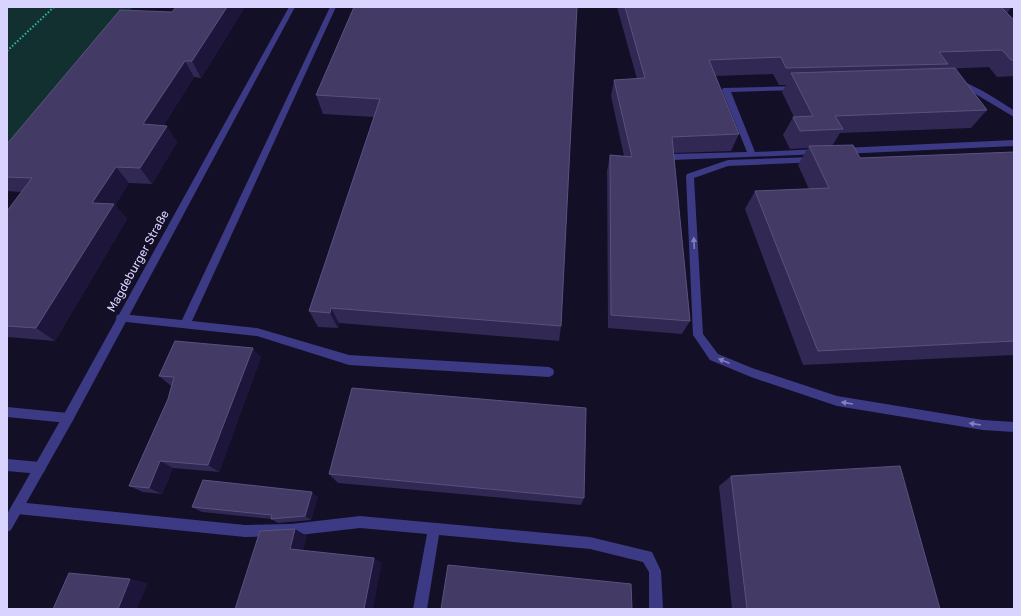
<svg xmlns="http://www.w3.org/2000/svg" width="1021" height="616" font-family="Rubik,sans-serif">
<rect width="100%" height="100%" fill="#130f26"/>
<path fill="#12302f" d="M7,7H133L7,161Z"/>
<g fill="none" stroke-linecap="round" stroke-linejoin="round">
<path stroke="#2fb8b0" stroke-width="2" stroke-dasharray="1.5 2" stroke-linecap="butt" d="M7,51L54,7"/>
<g fill="#3d3a85" fill-rule="evenodd">
<path d="M330,7H336L192,321L257,328L349,355L549,367L553,369L554,372L553,375L549,377L349,365L257,336L117,321L116,318L117,315L121,314L182,320Z"/>
<path d="M955,81C968,79 1002,103 1014,110V117L974,93L955,85Z"/>
<path d="M798,86L802,88L801,90L731,92L755,152L818,149L821,150L822,152L821,154L672,160L668,157L672,154L747,152L722,90L723,88Z"/>
<path d="M1014,140V146L842,154L838,151L842,148Z"/>
<path d="M814,157L818,160L817,162L728,166L694,178L703,334L718,354L752,368L837,396L983,420L1014,422V432L983,430L837,406L751,377L710,360L693,335L686,176L687,174L728,160Z"/>
<path d="M7,407L68,413L72,414L74,418L72,422L68,423L7,417Z"/>
<path d="M7,459L40,462L44,464L46,468L44,472L40,474L7,471Z"/>
<path d="M17,502L245,525L291,524L360,516L590,537L652,552L661,571L663,609H649V572L643,562L590,549L439,535L427,609H413L427,534L360,528L291,536L245,537L17,514L13,512L11,508L13,504Z"/>
</g>
<path fill="#3d3a85" fill-rule="evenodd" d="M289,7H295L72,422L11,530L7,532V514L64,414Z"/>
</g>
<g fill="#312854">
<path d="M176,7H245L201,78L194,77L163,126L177,142L152,184L129,183L115,205L127,219L55,341L7,337V211L22,192L7,191V144L172,12Z"/>
<path d="M354,7L561,326L559,341L339,323L338,328L318,327L309,311L374,117L323,114L316,95Z"/>
<path d="M617,7H1012L1007,13L1014,20V76L997,77L989,67L944,69L987,110L971,128L840,133L832,146L860,158L1014,152V355L803,365L745,209L755,191L809,189L798,165L808,148L790,149L783,135L793,117H794L782,92L786,85H779L773,74L715,76L739,134L731,151L673,153L690,321L682,334L608,328L607,171L610,155L624,156L611,96L614,80L637,79Z"/>
<path d="M261,357L219,472L173,468L162,494L143,492L129,486L168,399L172,385H170L159,376Z"/>
<path d="M329,474L584,498L581,505L338,483Z"/>
<path d="M731,476L940,609H732L719,486Z"/>
<path d="M318,497L311,520L278,523L271,519L202,512L192,507Z"/>
</g>
<g fill="#1d163a">
<path d="M227,7H245L201,78L192,61Z"/>
<path d="M185,61L194,77L154,140L143,124Z"/>
<path d="M167,126L177,142L152,184L140,168Z"/>
<path d="M116,167L129,183L115,205L127,219L55,341L36,328L92,203Z"/>
<path d="M331,308L339,323L338,328L330,313Z"/>
<path d="M253,348L261,357L219,472L208,465Z"/>
<path d="M160,461L173,468L162,494L149,488Z"/>
<path d="M312,492L318,497L311,520L305,516Z"/>
<path d="M295,529L307,536L302,555L290,549Z"/>
<path d="M374,558L382,563L373,609H364Z"/>
<path d="M130,579L148,583L137,609H118Z"/>
</g>
<g fill="#433a66" stroke="#5a527e">
<path d="M176,7H227L192,61H185L143,124L167,126L140,168L116,167L92,203L114,204L36,328L7,326V211L32,178L7,177V144L120,10L172,12Z"/>
<path d="M354,7H577L561,326L331,308L330,313L309,311L380,99L316,95Z"/>
<path d="M625,7H1001L1014,20V60H1011L1002,50L939,52L948,64L786,68L781,57L709,60L739,134L672,137L690,321L611,315L610,155L632,157L614,80L645,78Z"/>
<path d="M955,68L987,110L835,116L843,129L800,131L793,117L813,116L791,73Z"/>
<path d="M853,145L860,158L1014,152V341L818,351L755,191L829,188L809,146Z"/>
<path d="M175,341L253,348L208,465L160,461L149,488L129,486L168,399L174,377L159,376Z"/>
<path d="M352,388L586,408L584,498L329,474Z"/>
<path d="M900,466L940,609H747L731,476Z"/>
<path d="M203,480L312,492L305,516L271,519L272,515L192,507Z"/>
<path d="M295,529L290,549L374,558L364,609H235L260,531Z"/>
<path d="M448,565L631,584L632,609H441Z"/>
<path d="M69,573L130,579L118,609H53Z"/>
</g>
<defs><path id="oneway-solid" d="M-6-.8H1V-3.2L6.5 0L1 3.2V.8H-6Z"/></defs>
<g fill="#837fbc">
<use href="#oneway-solid" transform="translate(694 243) rotate(-93)"/>
<use href="#oneway-solid" transform="translate(724 361) rotate(-158)"/>
<use href="#oneway-solid" transform="translate(847 403) rotate(-171)"/>
<use href="#oneway-solid" transform="translate(975 424) rotate(-171)"/>
</g>
<g text-anchor="middle" dominant-baseline="central" stroke-width="3" stroke-linejoin="round" paint-order="stroke">
<g font-size="12" fill="#d9d4ff" stroke="#130f26">
<text transform="translate(138 261) rotate(-61)">Magdeburger Straße</text>
</g>
</g>
<rect width="1021" height="616" fill="none" stroke="#d9d4ff" stroke-width="16"/>
</svg>
